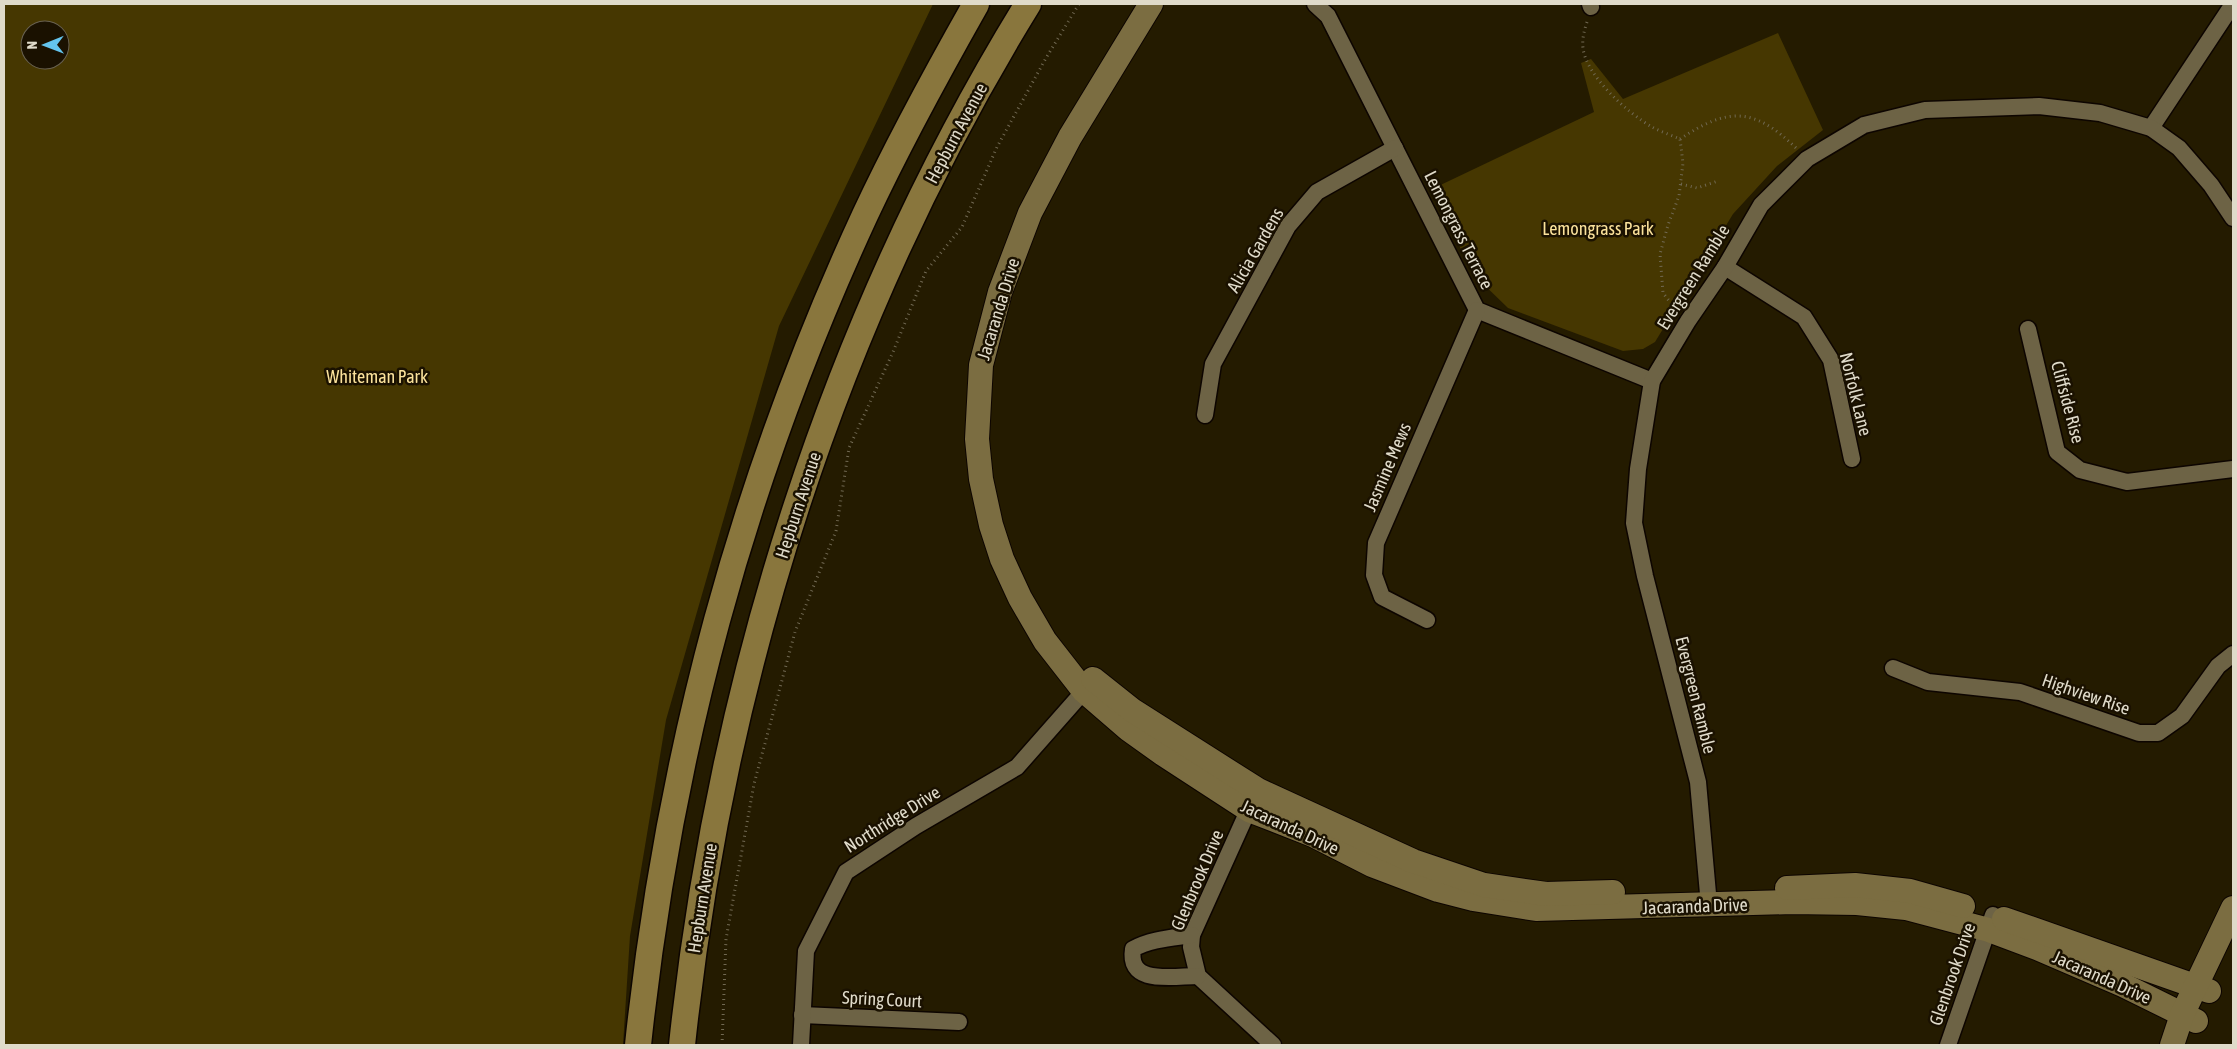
<svg xmlns="http://www.w3.org/2000/svg" width="2237" height="1049" font-family="'Asap Condensed',sans-serif">
<rect width="100%" height="100%" fill="#241b00"/>
<g fill="#463701" fill-rule="evenodd">
<path d="M4,4H933L779,326L666,720L630,936L623,1045H4ZM30,30H60V60H30Z"/>
<path d="M1778,33L1823,130L1777,166L1733,214L1655,342L1643,349L1623,351L1508,308L1475,276L1430,190L1594,112L1581,63L1591,59L1623,99Z"/>
</g>
<g fill="none" stroke-linecap="round" stroke-linejoin="round">
<defs>
<g id="street">
<path d="M1315,4L1328,16L1477,310L1652,381"/>
<path d="M1590,4L1591,7"/>
<path d="M2151,128L2233,4"/>
<path d="M1725,267L1804,317L1831,360L1852,459"/>
<path d="M2028,329L2057,452L2080,470L2127,482L2233,469"/>
<path d="M1205,415L1213,364L1288,226L1317,192L1395,148"/>
<path d="M1427,620L1382,597L1374,575L1376,543L1477,310"/>
<path d="M1893,668L1928,682L2020,692L2139,733H2158L2182,716L2218,666L2233,654"/>
<path d="M1252,802L1192,935L1191,947L1198,976L1273,1045"/>
<path d="M1709,905L1698,782L1645,576L1634,523L1638,469L1652,381L1688,321L1725,267L1761,205L1807,159L1864,125L1925,110L2039,106L2100,113L2151,128L2179,148L2211,185L2233,218"/>
<path d="M1192,935C1172,938 1151,939 1133,949C1127,986 1173,976 1198,976"/>
<path d="M802,1015L959,1022"/>
<path d="M801,1045L806,951L846,872L916,826L1017,767L1091,683"/>
<path d="M1948,1045L1993,915"/>
</g>
<g id="secondary">
<path d="M1151,4L1070,137L1030,213L1000,292L981,365L977,439L981,479L991,525L1002,559L1020,598L1045,641L1084,691L1128,729L1163,754L1249,810L1313,835L1372,865L1438,890L1473,899L1536,909L1792,902L1857,903L1906,908L1989,930L2037,948L2123,985L2196,1021"/>
<path d="M1093,679L1132,710L1258,790L1413,861L1484,885L1546,894L1613,892"/>
<path d="M1787,888L1855,885L1910,891L1963,906"/>
<path d="M2004,919L2209,991"/>
<path d="M2172,1045L2182,1015L2233,908"/>
</g>
<g id="primary">
<path d="M638,1045C669,753 742,481 865,215C899,142 937,73 976,4"/>
<path d="M682,1045C721,678 834,319 1028,4"/>
</g>
</defs>
<use href="#street" stroke="#0d0500" stroke-width="19"/>
<use href="#secondary" stroke="#0d0500" stroke-width="26"/>
<use href="#primary" stroke="#0d0500" stroke-width="29"/>
<g stroke="#716952" stroke-width="3" stroke-dasharray="1 4" stroke-linecap="butt">
<path d="M1587,22C1584,31 1582,39 1583,48C1586,76 1629,114 1652,127C1661,132 1671,135 1680,139L1683,163L1679,196L1668,225L1660,254L1663,293L1677,311"/>
<path d="M1680,139C1728,107 1754,107 1796,148"/>
<path d="M1681,184L1697,188L1718,181"/>
<path d="M722,1045L726,939L754,784L795,632L836,531L849,448L893,352L926,271L962,227L997,147L1046,58L1079,4"/>
</g>
<use href="#street" stroke="#6d6345" stroke-width="16"/>
<use href="#secondary" stroke="#7b6d41" stroke-width="24"/>
<use href="#primary" stroke="#89763d" stroke-width="26"/>
</g>
<g text-anchor="middle" dominant-baseline="central" stroke-width="5" stroke-linejoin="round" paint-order="stroke">
<g font-size="18" fill="#e0dbca" stroke="#1a1100">
<text transform="translate(956 133) rotate(-62)">Hepburn Avenue</text>
<text transform="translate(1459 230) rotate(63)">Lemongrass Terrace</text>
<text transform="translate(1255 250) rotate(-60)">Alicia Gardens</text>
<text transform="translate(1693 277) rotate(-58)">Evergreen Ramble</text>
<text transform="translate(998 309) rotate(-73)">Jacaranda Drive</text>
<text transform="translate(1856 394) rotate(76)">Norfolk Lane</text>
<text transform="translate(2068 402) rotate(75)">Cliffside Rise</text>
<text transform="translate(1387 467) rotate(-67)">Jasmine Mews</text>
<text transform="translate(798 505) rotate(-72)">Hepburn Avenue</text>
<text transform="translate(2086 694) rotate(19)">Highview Rise</text>
<text transform="translate(1696 695) rotate(76)">Evergreen Ramble</text>
<text transform="translate(892 819) rotate(-32)">Northridge Drive</text>
<text transform="translate(1290 827) rotate(25)">Jacaranda Drive</text>
<text transform="translate(1197 880) rotate(-67)">Glenbrook Drive</text>
<text transform="translate(702 898) rotate(-81)">Hepburn Avenue</text>
<text transform="translate(1695 906) rotate(-2)">Jacaranda Drive</text>
<text transform="translate(1952 974) rotate(-71)">Glenbrook Drive</text>
<text transform="translate(2102 977) rotate(24)">Jacaranda Drive</text>
<text transform="translate(882 999) rotate(3)">Spring Court</text>
</g>
<g font-size="18" fill="#fbe29b" stroke="#1a1100">
<text x="1598" y="228">Lemongrass Park</text>
<text x="377" y="376">Whiteman Park</text>
</g>
</g>
<rect width="2237" height="1049" fill="none" stroke="#e0dbca" stroke-width="10"/>
<g transform="translate(45 45) rotate(269)"><circle r="24" fill="#1a1100" stroke="#696251"/>
<path d="M0-4L9 19L0 12L-9 19Z" fill="#64c5ee"/>
<text y="-8" font-size="14" font-weight="bold" text-anchor="middle" fill="#e0dbca">N</text>
</g>
</svg>
